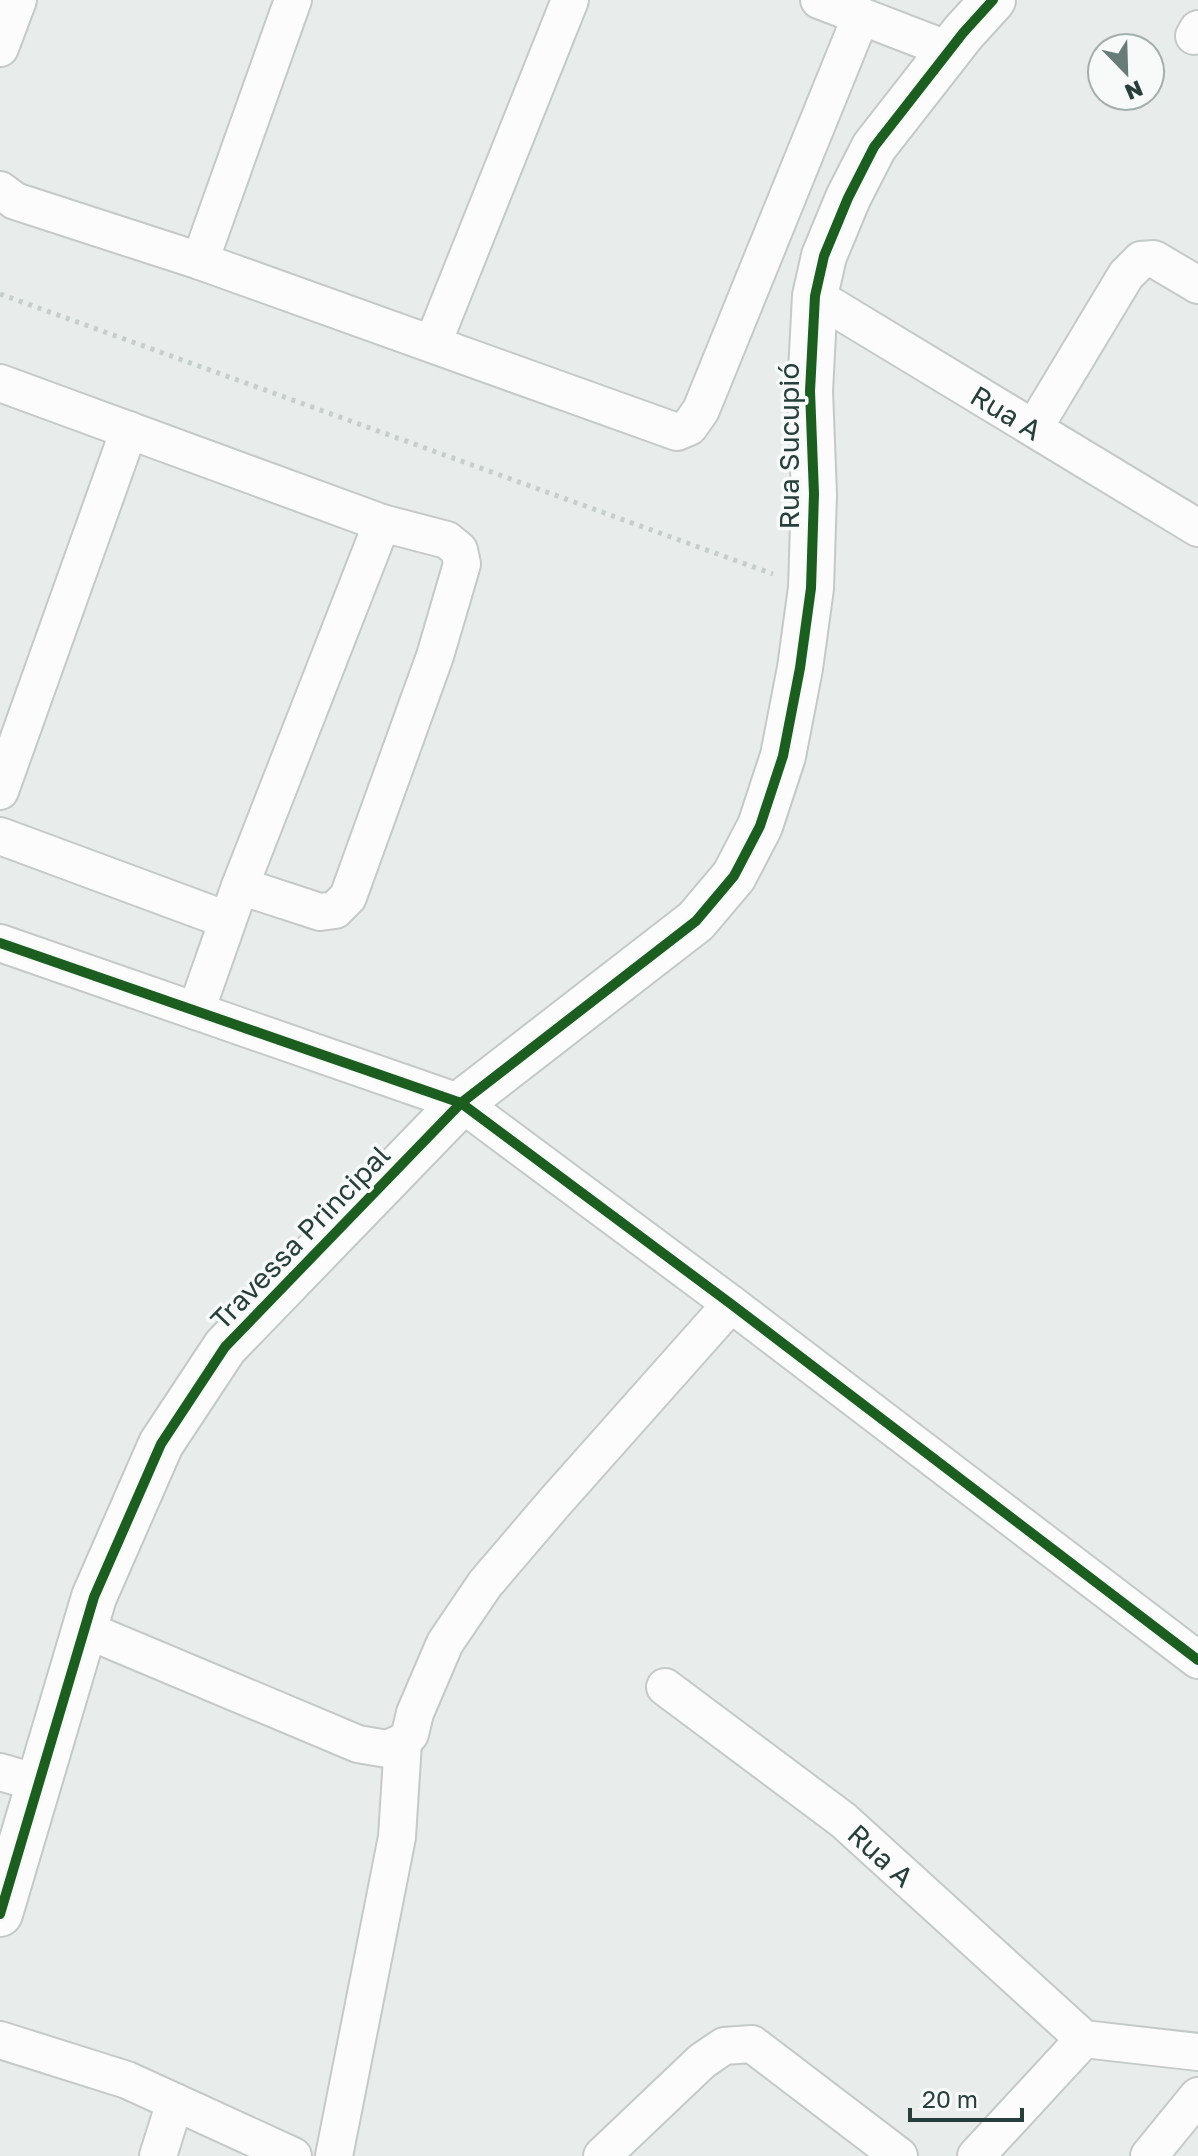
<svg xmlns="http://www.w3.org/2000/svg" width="1198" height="2156" font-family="'Golos Text',sans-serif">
<rect width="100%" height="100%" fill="#e8ecea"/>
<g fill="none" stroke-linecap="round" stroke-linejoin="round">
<defs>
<g id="street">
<path d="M819,0L949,50"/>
<path d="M1194,36L1198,29"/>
<path d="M0,48L18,0"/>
<path d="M0,190L15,201L200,261L677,432L689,427L701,410L861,16"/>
<path d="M200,261L293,0"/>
<path id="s1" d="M815,296L1198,528"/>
<path d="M433,343L570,0"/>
<path d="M0,383L382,523L240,886L196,1011"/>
<path d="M1034,428L1126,275L1141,260L1154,259L1198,285"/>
<path d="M0,791L129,430"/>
<path d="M0,836L227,920"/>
<path d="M240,886L320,912L335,910L348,897L435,656L462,564L459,550L447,540L382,523"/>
<path d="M0,943L461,1103L731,1304L1198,1660"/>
<path d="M84,1629L358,1744L387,1749L403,1742L410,1734L415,1713L445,1643L485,1584L555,1502L731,1304"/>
<path id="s2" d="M665,1687L843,1820L1084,2039L1198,2052"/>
<path d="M0,1772L38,1783"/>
<path d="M0,2040L127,2080L293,2156"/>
<path d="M158,2156L175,2102"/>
<path d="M334,2156L397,1837L403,1742"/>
<path d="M602,2156L702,2061L724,2046L752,2044L899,2156"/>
<path d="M976,2156L1084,2039"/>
<path d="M1149,2156L1198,2096"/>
</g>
<path id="secondary" d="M0,1914L94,1597L161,1444L225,1347L461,1103L696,921L734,876L760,826L783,756L800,668L811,588L814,494L810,391L815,296L824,256L848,198L874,147L963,33L993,0"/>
</defs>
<use href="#street" stroke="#c5c9c7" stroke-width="40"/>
<use href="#secondary" stroke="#c4c9c7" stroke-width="48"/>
<path stroke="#c6cecc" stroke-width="5" stroke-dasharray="4 6" stroke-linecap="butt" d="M0,294L773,574"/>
<use href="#street" stroke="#fcfcfc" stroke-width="36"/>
<use href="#secondary" stroke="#fcfcfc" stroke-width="44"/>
<defs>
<g id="cycleway">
<path d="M0,943L461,1103L731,1304L1198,1660"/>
<path d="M0,1914L94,1597L161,1444L225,1347L461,1103L696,921L734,876L760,826L783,756L800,668L811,588L814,494L810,391L815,296L824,256L848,198L874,147L963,33L993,0"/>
</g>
</defs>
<use href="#cycleway" stroke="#f7faf9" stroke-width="15"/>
<use href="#cycleway" stroke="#1b5e20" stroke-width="10"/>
</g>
<g text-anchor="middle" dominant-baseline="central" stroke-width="7" stroke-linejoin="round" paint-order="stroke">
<g font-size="28" fill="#263f3a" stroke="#f7faf9">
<text stroke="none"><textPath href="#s1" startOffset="224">Rua A</textPath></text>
<text transform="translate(788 446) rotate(-90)">Rua Sucupió</text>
<text transform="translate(300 1237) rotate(-46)">Travessa Principal</text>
<text stroke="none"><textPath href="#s2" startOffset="274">Rua A</textPath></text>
</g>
</g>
<g transform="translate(1126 72) rotate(157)"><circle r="38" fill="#f7faf9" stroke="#a3afad" stroke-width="2"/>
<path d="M0-6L14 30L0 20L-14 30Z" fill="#6a7c78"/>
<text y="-12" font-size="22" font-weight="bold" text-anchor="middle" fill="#263f3a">N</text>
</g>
<path d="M910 2108v12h112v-12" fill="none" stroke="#263f3a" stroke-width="4"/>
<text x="922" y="2108" font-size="24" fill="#263f3a" stroke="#f7faf9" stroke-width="6" paint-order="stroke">20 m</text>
</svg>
